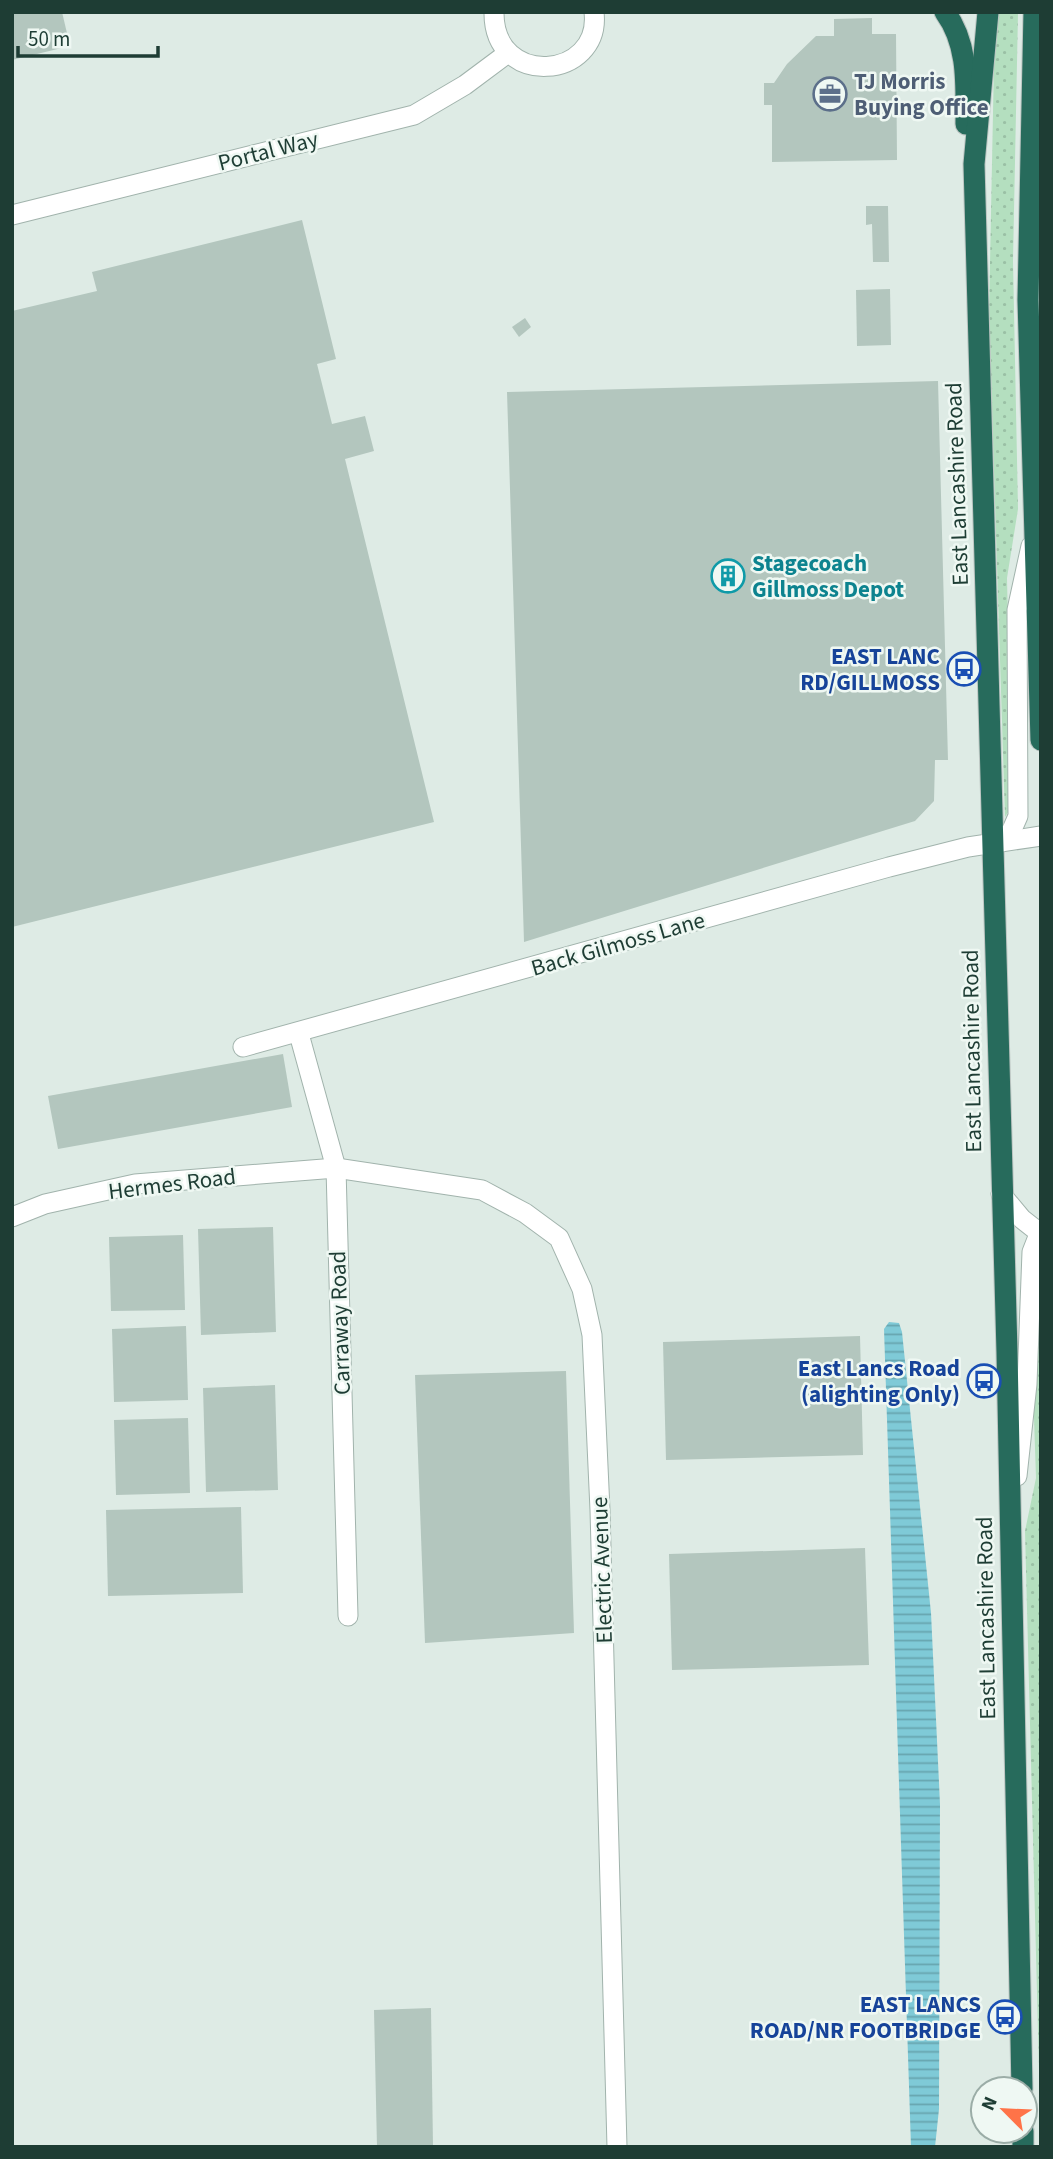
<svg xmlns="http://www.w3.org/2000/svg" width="1053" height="2159" font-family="'Source Sans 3',sans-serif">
<defs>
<pattern id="grass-dots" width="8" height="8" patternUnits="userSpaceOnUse" patternTransform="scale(1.75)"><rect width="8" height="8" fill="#b4dfbf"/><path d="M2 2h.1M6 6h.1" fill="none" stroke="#9ac0a5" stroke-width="1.8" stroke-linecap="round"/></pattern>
<pattern id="water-rules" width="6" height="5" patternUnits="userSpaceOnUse" patternTransform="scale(1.75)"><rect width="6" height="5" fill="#7fcad7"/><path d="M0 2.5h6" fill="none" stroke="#67a5af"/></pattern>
</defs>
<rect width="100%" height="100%" fill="#deebe5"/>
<g fill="url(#grass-dots)">
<path d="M995,12L1018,13L1013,261L1018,509L1007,578L1012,806L1005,817L989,314Z"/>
<path d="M1037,1311H1041V2147L1025,1531L1036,1478L1033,1388Z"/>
</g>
<path fill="url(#water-rules)" d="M889,1322L899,1323L902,1332L931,1613L940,1804L939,2109L935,2147H911L884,1329Z"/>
<g fill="#b3c6be">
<path d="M12,12H62L70,46L12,60Z"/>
<path d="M872,18V34H896L897,160L772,162V105H764V83H774L787,64L816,36H834V19Z"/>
<path d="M866,206H888L889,262H873L872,224L866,225Z"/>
<path d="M302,220L336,359L317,364L332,424L365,416L374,451L345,459L434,822L12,927V311L97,291L92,272Z"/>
<path d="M890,289L891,345L857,346L856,290Z"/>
<path d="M525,318L531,327L519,337L512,327Z"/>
<path d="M938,381L948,760H935L934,801L915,821L524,942L507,392Z"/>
<path d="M283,1054L292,1107L58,1149L48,1096Z"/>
<path d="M273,1227L276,1332L201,1335L198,1229Z"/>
<path d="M183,1235L185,1310L111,1311L109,1237Z"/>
<path d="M186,1326L188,1400L114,1402L112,1329Z"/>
<path d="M860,1336L863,1455L666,1460L663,1342Z"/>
<path d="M566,1371L574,1633L425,1643L415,1375Z"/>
<path d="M275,1385L278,1490L206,1492L203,1388Z"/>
<path d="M188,1418L190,1493L116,1495L114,1420Z"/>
<path d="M241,1507L243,1593L108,1596L106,1510Z"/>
<path d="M865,1548L869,1665L672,1670L669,1554Z"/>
<path d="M431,2008L433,2147H377L374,2010Z"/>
</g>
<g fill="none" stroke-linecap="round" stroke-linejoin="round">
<defs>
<g id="street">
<path d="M494,12C493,89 602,80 594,12"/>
<path d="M12,215L414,115L465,85L508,53"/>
<path d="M994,843L1011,832L1018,816L1017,610L1031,546"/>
<path d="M299,1034L336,1168L348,1616"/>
<path d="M243,1047L889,867L968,847L1041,836"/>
<path d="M1001,1194L1022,1219L1041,1234"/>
<path d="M12,1217L45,1204L135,1184L336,1168L482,1190L525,1213L559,1238L582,1289L592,1335L600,1510L617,2147"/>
<path d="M1017,1476L1027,1384L1032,1252L1041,1229"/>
</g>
<g id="highway">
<path d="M945,12C969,45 966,85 966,124"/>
<path d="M988,12L974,164L1007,1352L1022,2089"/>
<path d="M1034,12L1028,300L1041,740"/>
<path d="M1023,2131V2147"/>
</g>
</defs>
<use href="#street" stroke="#a1b3ac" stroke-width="21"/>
<use href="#highway" stroke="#bcc5c2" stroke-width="23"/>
<use href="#street" stroke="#fff" stroke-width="19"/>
<use href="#highway" stroke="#276b5c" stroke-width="21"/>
</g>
<defs>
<symbol id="office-ring" viewBox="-11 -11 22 22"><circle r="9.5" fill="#eff8f3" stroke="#5c6f8a" stroke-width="1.5"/><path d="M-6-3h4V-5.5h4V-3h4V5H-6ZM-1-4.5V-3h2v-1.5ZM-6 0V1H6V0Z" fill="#5c6f8a"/></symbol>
<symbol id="building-ring" viewBox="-11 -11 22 22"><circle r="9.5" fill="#eff8f3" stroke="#0f9aa8" stroke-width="1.5"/><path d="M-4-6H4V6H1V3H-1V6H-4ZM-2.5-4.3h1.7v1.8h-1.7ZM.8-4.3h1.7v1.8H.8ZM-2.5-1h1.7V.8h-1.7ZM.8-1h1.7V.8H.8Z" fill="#0f9aa8"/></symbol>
<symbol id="bus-ring" viewBox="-11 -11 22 22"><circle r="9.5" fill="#eff8f3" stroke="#1a4fb4" stroke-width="1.5"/><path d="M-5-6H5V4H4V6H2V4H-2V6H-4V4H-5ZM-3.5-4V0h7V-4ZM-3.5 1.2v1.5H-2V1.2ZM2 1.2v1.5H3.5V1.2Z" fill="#1a4fb4"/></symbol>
</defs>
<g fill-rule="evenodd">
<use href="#office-ring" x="811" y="75" width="38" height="38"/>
<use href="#building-ring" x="709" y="557" width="38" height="38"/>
<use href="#bus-ring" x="945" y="650" width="38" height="38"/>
<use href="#bus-ring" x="965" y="1362" width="38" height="38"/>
<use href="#bus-ring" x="986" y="1998" width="38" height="38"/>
</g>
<g text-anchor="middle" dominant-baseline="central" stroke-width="5" stroke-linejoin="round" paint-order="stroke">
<g font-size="23" font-weight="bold" fill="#4e5e75" stroke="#eff8f3" text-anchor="start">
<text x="854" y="81">TJ Morris<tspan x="854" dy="26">Buying Office</tspan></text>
</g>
<g font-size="23" fill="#1e3d34" stroke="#eff8f3">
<text transform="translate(268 151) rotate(-14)">Portal Way</text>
<text transform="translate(957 484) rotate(-92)">East Lancashire Road</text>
<text transform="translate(618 944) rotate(-16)">Back Gilmoss Lane</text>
<text transform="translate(972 1051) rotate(-91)">East Lancashire Road</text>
<text transform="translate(172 1184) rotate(-7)">Hermes Road</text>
<text transform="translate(340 1323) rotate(-92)">Carraway Road</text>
<text transform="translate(602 1570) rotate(-92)">Electric Avenue</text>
<text transform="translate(986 1618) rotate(-91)">East Lancashire Road</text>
</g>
<g font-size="23" font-weight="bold" fill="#0d838f" stroke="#eff8f3" text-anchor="start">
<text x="752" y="563">Stagecoach<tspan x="752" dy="26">Gillmoss Depot</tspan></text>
</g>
<g font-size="23" font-weight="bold" fill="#164399" stroke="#eff8f3" text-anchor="end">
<text x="940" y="656">EAST LANC<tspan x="940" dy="26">RD/GILLMOSS</tspan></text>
<text x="960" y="1368">East Lancs Road<tspan x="960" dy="26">(alighting Only)</tspan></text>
<text x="981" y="2004">EAST LANCS<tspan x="981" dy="26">ROAD/NR FOOTBRIDGE</tspan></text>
</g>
</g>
<rect width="1053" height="2159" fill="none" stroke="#1e3d34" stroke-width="28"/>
<g transform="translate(1004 2110) rotate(294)"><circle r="33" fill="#eff8f3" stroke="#9bada7" stroke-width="2"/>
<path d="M0-5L12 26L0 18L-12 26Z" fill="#ff7348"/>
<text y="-10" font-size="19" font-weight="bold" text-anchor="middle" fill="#1e3d34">N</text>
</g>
<path d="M18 46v10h140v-10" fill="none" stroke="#1e3d34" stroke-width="3.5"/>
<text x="28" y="46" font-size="21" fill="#1e3d34" stroke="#eff8f3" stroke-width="5" paint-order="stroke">50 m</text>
</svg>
